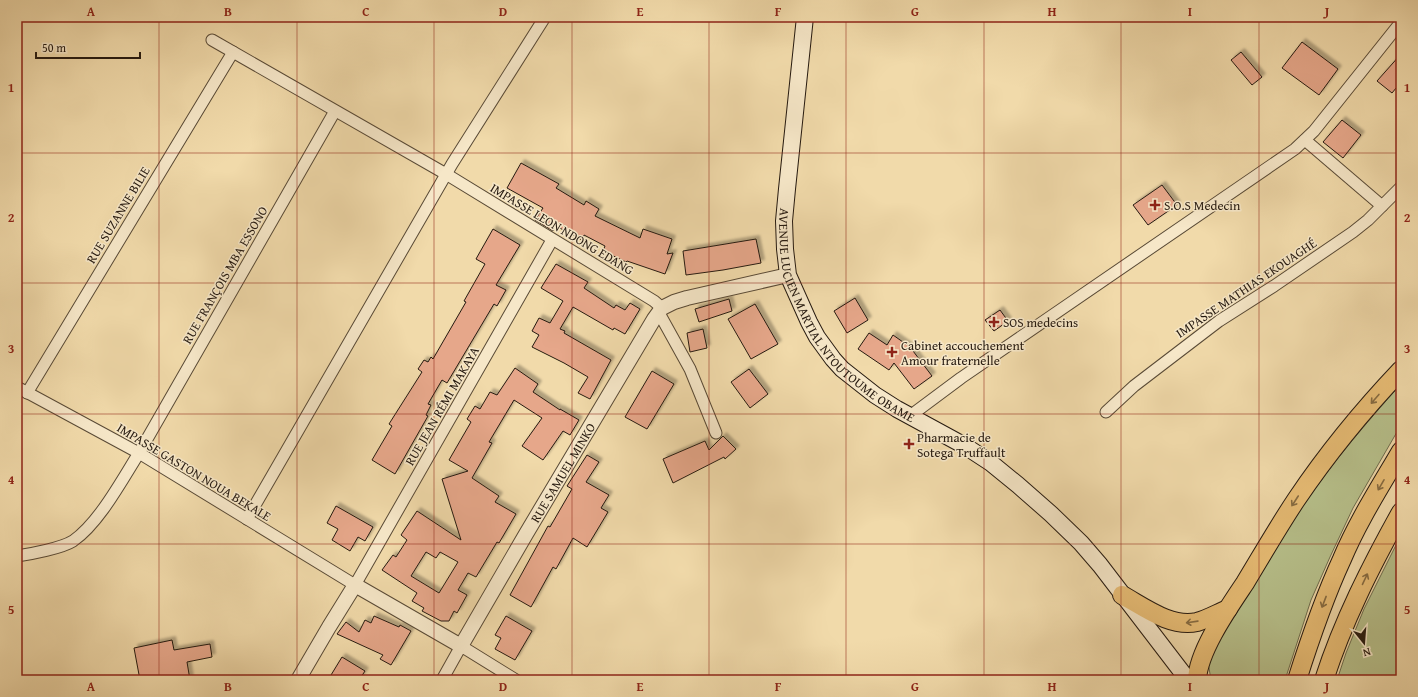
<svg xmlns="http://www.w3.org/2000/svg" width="1418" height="697" font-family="'Gentium Book Plus',serif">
<defs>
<filter id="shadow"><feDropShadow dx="3.5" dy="-3.5" stdDeviation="1" flood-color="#0004"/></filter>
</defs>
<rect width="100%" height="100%" fill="#f1daaa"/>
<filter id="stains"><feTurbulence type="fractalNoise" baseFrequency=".005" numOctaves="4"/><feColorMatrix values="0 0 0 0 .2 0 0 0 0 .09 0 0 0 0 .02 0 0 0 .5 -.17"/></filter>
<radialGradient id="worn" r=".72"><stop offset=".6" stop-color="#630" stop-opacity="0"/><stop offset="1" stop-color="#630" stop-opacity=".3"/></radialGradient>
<g fill="#b7c08b" stroke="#6e6d4e">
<path d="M1401,384V425L1353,508L1330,557L1311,600L1285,680H1211L1208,662L1210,654C1241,604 1270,553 1304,504C1333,462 1367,422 1401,384Z"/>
<path d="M1401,535V680H1337L1346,653L1364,609Z"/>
</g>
<g fill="#e6a78a" stroke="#261a10" fill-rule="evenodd" filter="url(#shadow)">
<path d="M1302,42L1338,69L1319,95L1282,68Z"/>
<path d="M1241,52L1262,77L1252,85L1231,60Z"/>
<path d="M1401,54V82L1392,93L1377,81Z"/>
<path d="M1342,120L1361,135L1343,158L1323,142Z"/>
<path d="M521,163L559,184L556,188L584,205L586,201L599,209L595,216L640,238L643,229L672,239L667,254L673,253L665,274L627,261L626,262L603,251L605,246L584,235L582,240L556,226L553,231L535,220L543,208L507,188Z"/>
<path d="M1162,185L1177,205L1148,225L1133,205Z"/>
<path d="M493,229L520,245L496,285L506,290L497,306L494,304L447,383L442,380L428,404L431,405L426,415L428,416L395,474L372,460L392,426L389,424L422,372L418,369L424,360L428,362L431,357L433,359L466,302L464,301L485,264L476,259Z"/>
<path d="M756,239L761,263L723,270L686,275L683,251Z"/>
<path d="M556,264L588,282L584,288L614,308L616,305L625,310L630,303L640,309L625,334L614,328L613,330L573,307L560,329L565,331L564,333L611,360L590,399L578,393L588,377L564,363L532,347L539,335L532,331L539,318L550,323L563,301L541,288Z"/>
<path d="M855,298L868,320L847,333L834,311Z"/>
<path d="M729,299L732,311L699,322L695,309Z"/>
<path d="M755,304L778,344L751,359L728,319Z"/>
<path d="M1000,310L1008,321L994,331L985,320Z"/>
<path d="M703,329L707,348L690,352L687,333Z"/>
<path d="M869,333L887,345L893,335L910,347L932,376L914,389L894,363L889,370L858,349Z"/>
<path d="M515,368L538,384L533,392L560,410V409L579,420L570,435L563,431L543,460L522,446L542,418L514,400L489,442L492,443L472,478L499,496L495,502L516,514L499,543L497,542L476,577L468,573L458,590L467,595L457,613L454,611L449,621H441L422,611L424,608L412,601L417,593L382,570L393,555L396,557L407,540L401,535L417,511L461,540L442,479L468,471L449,460L471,422L467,419L475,406L480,409L490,392L497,395ZM426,552L436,558L440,552L458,562L439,593L411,576Z"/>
<path d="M749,369L768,394L750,408L731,382Z"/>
<path d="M652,371L674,384L647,429L625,417Z"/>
<path d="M723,436L736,449L725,459L724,457L673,483L663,459L705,441L709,450Z"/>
<path d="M587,455L599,462L586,482L609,495L601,508L608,512L587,547L573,538L556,569L553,567L531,607L510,595L548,526L550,527L572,489L567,486Z"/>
<path d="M336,506L373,527L365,541L358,537L350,551L332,540L338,529L327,523Z"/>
<path d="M374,616L399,627L400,625L411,631L391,665L380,659L383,655L337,634L346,622L359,632L365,620L371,623Z"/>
<path d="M506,616L532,631L515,660L495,649L501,638L495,635Z"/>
<path d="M172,640L174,650L210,644L212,657L187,662L190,680H140L134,648Z"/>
<path d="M342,657L365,671L359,680H328Z"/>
</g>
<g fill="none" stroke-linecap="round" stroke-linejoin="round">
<defs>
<g id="minor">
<path d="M212,40L446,174L654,301L662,308"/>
<path d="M1305,140L1382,206"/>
<path d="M659,313L690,369L716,433"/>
<path d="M17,387L139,453L355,585L552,240"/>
<path d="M27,393L233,52"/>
<path d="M1106,412L1134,386L1219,321L1274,286L1353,232L1368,220L1401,187"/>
<path d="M910,416L961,378L1295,149L1314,131L1401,22"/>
<path d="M247,519L452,164L545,17"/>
<path d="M17,556C31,554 62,548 73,541C99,523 122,480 139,453L335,111"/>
<path d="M442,680L461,646L516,680"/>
</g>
<g id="tertiary">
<path id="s1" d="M298,680L329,627L355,585L461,646L526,534L654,319L662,308L674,302L687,298L788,275"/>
</g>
<g id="secondary">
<path id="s2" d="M805,17L787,189L784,221L785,249L788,275L809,322L817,337L833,359L842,369L875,395L897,409L965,446L991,463L1018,485L1051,514L1081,543L1100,565L1188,680"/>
</g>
<g id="primary">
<path d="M1122,595C1144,607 1171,628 1197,622C1208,619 1218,613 1228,609"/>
<path d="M1197,680C1198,651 1229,607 1245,583C1262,555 1278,527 1296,500C1327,454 1363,410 1401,370"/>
<path d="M1297,680C1310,639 1324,598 1342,559C1358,521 1380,487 1401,451"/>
<path d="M1324,680C1343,621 1371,566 1401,512"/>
</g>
</defs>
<use href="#minor" stroke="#594a36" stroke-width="13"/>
<use href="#tertiary" stroke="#594a36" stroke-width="16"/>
<use href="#secondary" stroke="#261a10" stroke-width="18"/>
<use href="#primary" stroke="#261a10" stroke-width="20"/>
<use href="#minor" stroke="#f6e7c8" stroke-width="11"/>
<use href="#tertiary" stroke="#f6e7c8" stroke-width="14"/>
<use href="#secondary" stroke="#f6e7c8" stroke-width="16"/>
<use href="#primary" stroke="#e8bd75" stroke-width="18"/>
</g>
<defs><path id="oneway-shaft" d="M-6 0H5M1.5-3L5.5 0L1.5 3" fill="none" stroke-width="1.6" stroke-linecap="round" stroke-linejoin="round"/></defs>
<g stroke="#876c42">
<use href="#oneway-shaft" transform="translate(1375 399) rotate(131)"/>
<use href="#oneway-shaft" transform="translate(1381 485) rotate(120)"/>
<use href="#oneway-shaft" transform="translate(1295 501) rotate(123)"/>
<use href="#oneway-shaft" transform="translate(1365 579) rotate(-65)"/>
<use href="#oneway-shaft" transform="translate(1324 602) rotate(111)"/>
<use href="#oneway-shaft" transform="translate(1192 622) rotate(172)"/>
</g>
<path fill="none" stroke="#8f2418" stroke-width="1" stroke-opacity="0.55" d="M159,17V680M297,17V680M434,17V680M572,17V680M709,17V680M846,17V680M984,17V680M1121,17V680M1259,17V680M17,153H1401M17,283H1401M17,414H1401M17,544H1401"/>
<g fill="#8f2418" stroke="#f6e7c8" stroke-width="1.5">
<path d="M1153 199h4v4h4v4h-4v4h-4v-4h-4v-4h4z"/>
<path d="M992 316h4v4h4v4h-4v4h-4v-4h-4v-4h4z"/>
<path d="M890 346h4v4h4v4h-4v4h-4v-4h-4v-4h4z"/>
<path d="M907 438h4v4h4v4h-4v4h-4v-4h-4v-4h4z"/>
</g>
<g text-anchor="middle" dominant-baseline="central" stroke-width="3" stroke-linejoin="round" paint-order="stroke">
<g font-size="13" fill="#261a10" stroke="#f6e7c8" text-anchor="start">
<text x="1164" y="205">S.O.S Medecin</text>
<text x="1003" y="322">SOS medecins</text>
<text x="901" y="345">Cabinet accouchement<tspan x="901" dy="15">Amour fraternelle</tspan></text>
<text x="917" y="437">Pharmacie de<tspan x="917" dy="15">Sotega Truffault</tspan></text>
</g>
<g font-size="13" fill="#261a10" stroke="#f6e7c8">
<text transform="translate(118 215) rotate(-59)">RUE SUZANNE BILIE</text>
<text transform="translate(562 229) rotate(31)">IMPASSE LEON NDONG EDANG</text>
<text transform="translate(225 275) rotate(-60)">RUE FRANÇOIS MBA ESSONO</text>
<text transform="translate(1246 288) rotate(-34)">IMPASSE MATHIAS EKOUAGHÉ</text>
<text stroke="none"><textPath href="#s2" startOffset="324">AVENUE LUCIEN MARTIAL NTOUTOUME OBAME</textPath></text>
<text transform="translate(442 406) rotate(-60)">RUE JEAN RÉMI MAKAYA</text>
<text transform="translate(194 472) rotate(31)">IMPASSE GASTON NOUA BEKALE</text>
<text stroke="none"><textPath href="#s1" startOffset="434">RUE SAMUEL MINKO</textPath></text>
</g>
</g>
<rect width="1418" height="697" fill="none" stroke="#f1daaa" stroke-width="44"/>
<g transform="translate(1364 643) rotate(163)" stroke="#f6e7c8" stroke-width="3" paint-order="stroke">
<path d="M0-3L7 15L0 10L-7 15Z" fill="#261a10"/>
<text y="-6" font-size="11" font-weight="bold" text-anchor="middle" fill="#261a10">N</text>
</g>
<path d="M36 52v6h104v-6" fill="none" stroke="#261a10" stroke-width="2"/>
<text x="42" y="52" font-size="12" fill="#261a10" stroke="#f6e7c8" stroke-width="3" paint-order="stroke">50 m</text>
<rect x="22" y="22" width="1374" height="653" fill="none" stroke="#8f2418" stroke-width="1.5"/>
<g font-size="13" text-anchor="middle" font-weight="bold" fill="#8f2418">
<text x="91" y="16">A</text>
<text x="228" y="16">B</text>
<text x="366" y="16">C</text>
<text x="503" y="16">D</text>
<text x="640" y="16">E</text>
<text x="778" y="16">F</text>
<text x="915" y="16">G</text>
<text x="1052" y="16">H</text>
<text x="1190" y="16">I</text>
<text x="1327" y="16">J</text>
<text x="11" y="92">1</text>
<text x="1407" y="92">1</text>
<text x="11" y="222">2</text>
<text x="1407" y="222">2</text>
<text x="11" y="353">3</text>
<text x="1407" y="353">3</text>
<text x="11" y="484">4</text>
<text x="1407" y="484">4</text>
<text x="11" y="614">5</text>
<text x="1407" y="614">5</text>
<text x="91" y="691">A</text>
<text x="228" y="691">B</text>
<text x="366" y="691">C</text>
<text x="503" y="691">D</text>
<text x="640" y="691">E</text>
<text x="778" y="691">F</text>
<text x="915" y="691">G</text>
<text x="1052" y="691">H</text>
<text x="1190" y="691">I</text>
<text x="1327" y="691">J</text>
</g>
<rect width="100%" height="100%" filter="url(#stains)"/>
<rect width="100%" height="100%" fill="url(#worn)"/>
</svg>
